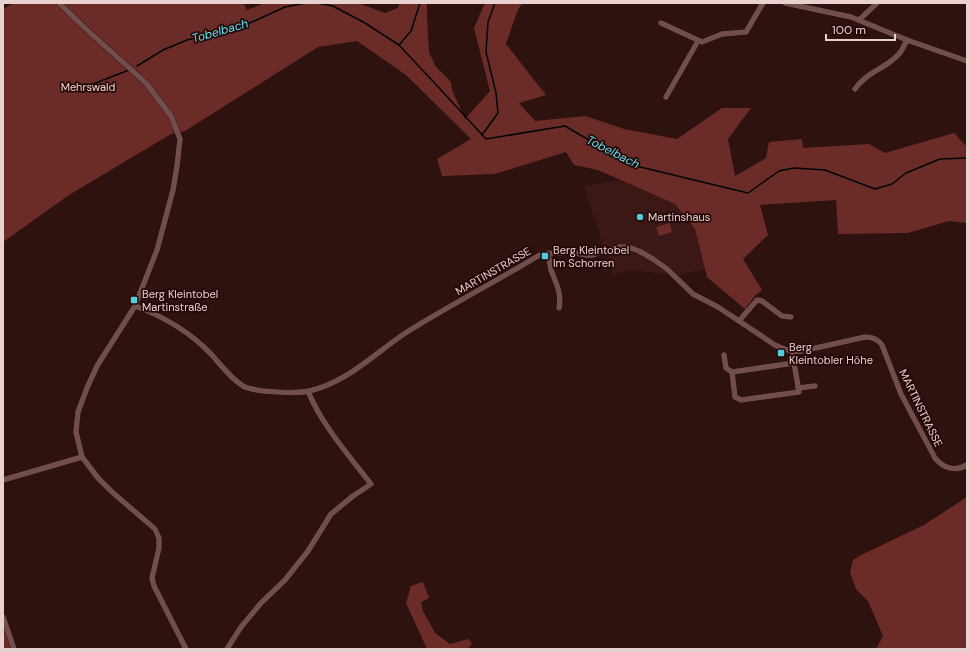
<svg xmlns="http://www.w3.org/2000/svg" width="970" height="652" font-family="'DM Sans',sans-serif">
<rect width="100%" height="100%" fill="#2e1210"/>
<path fill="#3b1715" d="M620,180L675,204L695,229L705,269L676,276L631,270L613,275L584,186Z"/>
<g fill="#6b2c28">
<path d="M14,3H243L247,10L265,3H358L385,13L398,8L400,3H427V16L429,52L436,67L451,82L452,90L465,119L490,91L474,28L485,3H523L518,9L506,44L546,95L519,103L535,121L585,116L624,129L677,139L722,108H751L728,139L735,176L766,158L769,142L802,139L803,148L869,144L885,153L954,133L967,147V223L949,221L908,233L838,234L836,200L760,205L768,235L743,259L762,290L755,296L745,309L707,277L695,229L675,204L598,170L574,165L566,152L495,174L442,176L437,159L471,139L406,75L357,41L318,47L185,131L171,134L69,195L3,242V9Z"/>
<path d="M670,223L672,232L659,236L656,227Z"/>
<path d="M967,497V649H876L883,636L868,601L856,589L850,572L853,560L859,556L924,525Z"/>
<path d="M423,582L429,598L421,602L423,611L435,633L450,644L468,639L472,643L468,649H427L406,603L411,586Z"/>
<path d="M3,617L14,649H3Z"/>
</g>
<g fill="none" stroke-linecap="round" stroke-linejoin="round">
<g stroke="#000608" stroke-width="1.5">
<path d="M317,3L333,6L365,23L399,45L442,91L486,139L565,126L632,165L748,193L779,171L794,168L825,170L875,189L892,184L906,173L940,159L967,158"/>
<path d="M399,45L411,31L420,3"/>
<path d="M137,66L163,50L187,40L241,27L285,7L306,3"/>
<path d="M68,91L88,86L129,70"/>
<path d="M482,135L498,113L496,93L486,52L488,22L495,3"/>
</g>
<defs>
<g id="minor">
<path d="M785,3L851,17L907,40L967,61"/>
<path d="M859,20L877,3"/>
<path d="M661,23L702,42L722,34L746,32L763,3"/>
<path d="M855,89C868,71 883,70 897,56C902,52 904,45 907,40"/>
<path d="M666,97L698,41"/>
<path d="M548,253C549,259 550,264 551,270C556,283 562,294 559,308"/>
<path d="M135,306C165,317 189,331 211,354C221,365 230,378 243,386C254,392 296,394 309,391C347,383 376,352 407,332C450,305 495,282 538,256L543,254L571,252L586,255H592L619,247H628L639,251L653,259L667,269L693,294L718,307L775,345C784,350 791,352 802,351L865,337C873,337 878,339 882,345L901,394L935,458C943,468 955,472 967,465"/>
<path d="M739,321L757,300L762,301L782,316L791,317"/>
<path d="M792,351L799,392L741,400L735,397L732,372L794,363"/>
<path d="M724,355L726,368L732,372"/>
<path d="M798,388L815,386"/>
<path d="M82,457L98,478L112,492L155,529L159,538V548L152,578L154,586L186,649"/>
<path d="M3,480L82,457L76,432L78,412L87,388L97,366L135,306L157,250L173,190L177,166L180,139L171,116L146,83L87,30L59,3"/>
<path d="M3,617L14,649"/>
<path d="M227,649L241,627L261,603L285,580L308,551L331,514L353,496L371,484C350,457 321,424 308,391"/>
</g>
</defs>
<use href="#minor" stroke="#150001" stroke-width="6"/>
<use href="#minor" stroke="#714e4b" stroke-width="5.5"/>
</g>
<g fill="#52cbda" stroke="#240807" stroke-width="1.5">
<circle cx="640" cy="217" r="4"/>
<rect x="541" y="252" width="8" height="8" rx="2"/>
<rect x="130" y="296" width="8" height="8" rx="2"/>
<rect x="777" y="349" width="8" height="8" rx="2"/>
</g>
<g text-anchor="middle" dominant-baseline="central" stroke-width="3.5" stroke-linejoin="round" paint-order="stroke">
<g font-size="11" fill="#f0d5d2" stroke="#240807">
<text x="88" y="87">Mehrswald</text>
</g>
<g font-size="11" fill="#e7d2d0" stroke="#240807" text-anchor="start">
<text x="648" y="217">Martinshaus</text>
<text x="553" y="250">Berg Kleintobel<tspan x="553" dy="13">Im Schorren</tspan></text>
<text x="142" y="294">Berg Kleintobel<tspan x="142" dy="13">Martinstraße</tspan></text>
<text x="789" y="347">Berg<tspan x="789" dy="13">Kleintobler Höhe</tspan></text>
</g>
<g font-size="11" fill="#e7d2d0" stroke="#240807">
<text transform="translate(493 271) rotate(-30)">MARTINSTRASSE</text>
<text transform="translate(921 408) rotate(64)">MARTINSTRASSE</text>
</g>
<g font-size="12" font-style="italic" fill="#5ce3f3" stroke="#240807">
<text transform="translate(220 31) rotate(-16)">Tobelbach</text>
<text transform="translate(613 152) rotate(27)">Tobelbach</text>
</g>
</g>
<rect width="970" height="652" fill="none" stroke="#e7d2d0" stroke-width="8"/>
<path d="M826 34v6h69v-6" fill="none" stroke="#e7d2d0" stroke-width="2"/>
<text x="832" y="34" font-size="12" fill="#e7d2d0" stroke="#240807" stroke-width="3" paint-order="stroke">100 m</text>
</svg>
